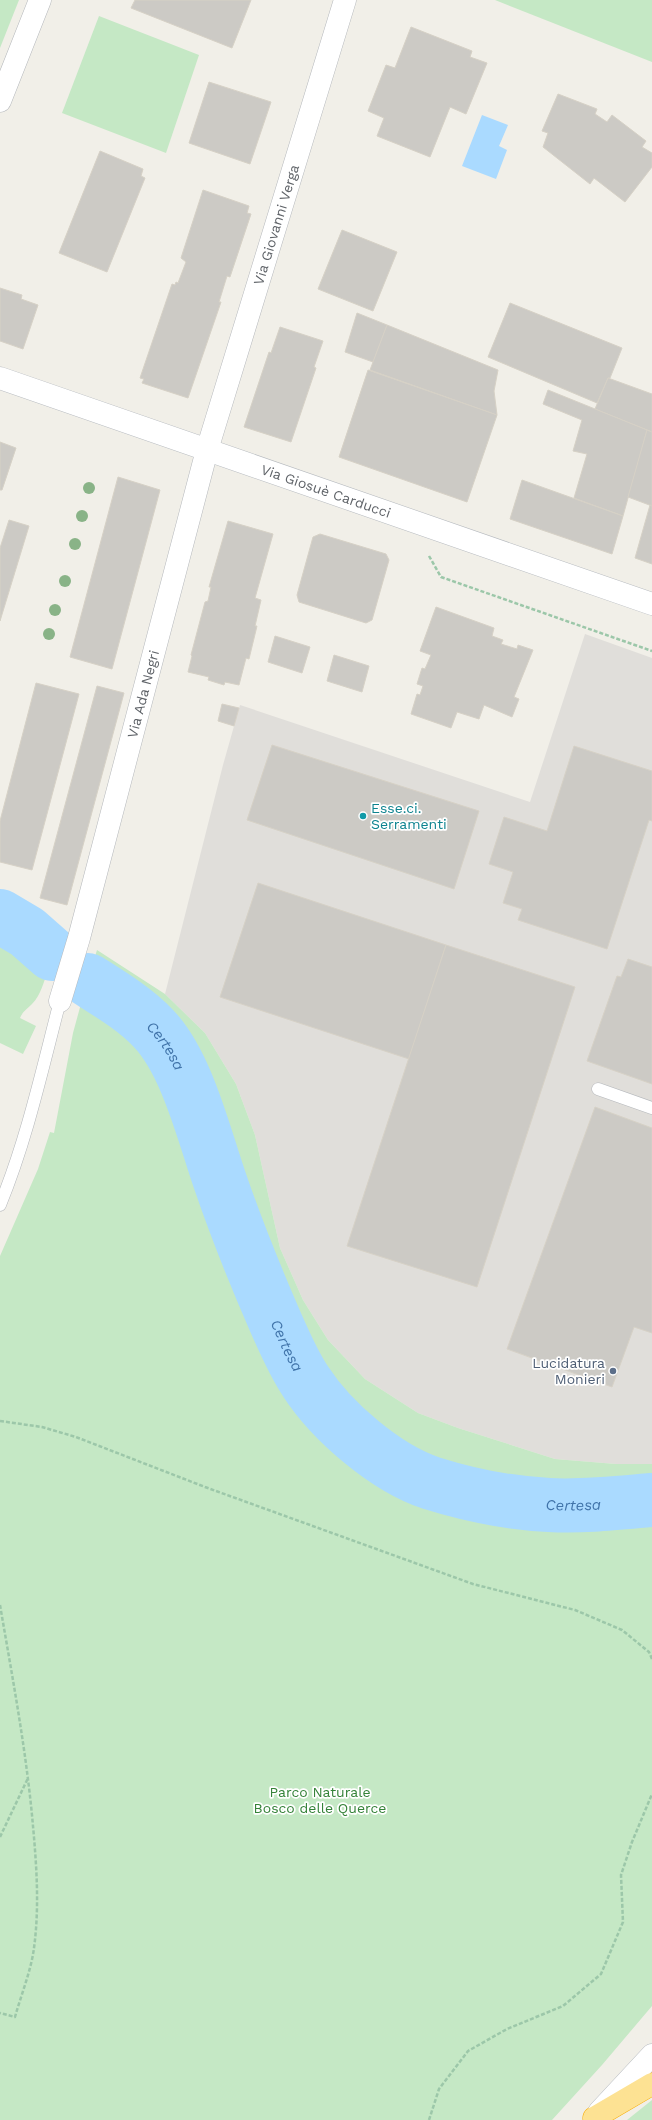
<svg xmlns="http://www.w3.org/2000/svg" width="652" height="2120" font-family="'Work Sans',sans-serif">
<rect width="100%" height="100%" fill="#f1efe8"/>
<path fill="#e0deda" d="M585,634L652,658V1464H616L555,1459L458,1428L418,1413L365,1379L328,1340L303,1300L280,1248L255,1135L236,1084L205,1033L165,994L223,765L240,705L530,802Z"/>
<g fill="#c5e8c5">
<path d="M0,0H19L0,48Z"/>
<path d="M495,0H652V62Z"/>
<path d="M99,16L199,55L166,153L62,113Z"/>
<path d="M0,933L20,952L48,970C44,981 41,995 32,1004C26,1010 23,1011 20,1018L36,1026L23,1054L0,1043Z"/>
<path d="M97,950L165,994L205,1033L236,1084L255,1135L280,1248L303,1300L328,1340L365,1379L418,1413L458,1428L555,1459L616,1464H652V1481L562,1484L524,1482L469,1470L401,1445L352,1410L311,1360L270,1268L221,1137L181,1044L151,1005L92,966Z"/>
<path d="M82,1000C97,1009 112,1018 125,1030C152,1056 169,1094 185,1128L287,1380C298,1398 308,1417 323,1432C408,1523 538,1522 652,1516V2006L602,2065L552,2120H0V1256L38,1169L50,1132L54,1133L73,1033Z"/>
<path d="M652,2100V2120H627Z"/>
</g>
<path fill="#aadaff" d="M482,115L508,125L499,146L507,150L496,179L462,166Z"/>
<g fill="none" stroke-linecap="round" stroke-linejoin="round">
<g stroke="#aadaff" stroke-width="54">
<path d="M0,916L27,932L52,954"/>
<path id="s1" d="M88,980C110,994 135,1009 153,1028C187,1063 204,1135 220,1181C236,1228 255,1275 275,1321C284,1341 293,1363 306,1382C332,1422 386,1468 431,1483C469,1495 510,1503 549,1505C583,1507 618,1503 652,1500"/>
</g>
</g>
<g fill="#cccac5" stroke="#d6d1c6">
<path d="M135,0H251L232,48L131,8Z"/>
<path d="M411,27L472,51L470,57L487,63L466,114L450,107L430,157L377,136L384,118L368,111L386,65L395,68Z"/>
<path d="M209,82L271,102L250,164L189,143Z"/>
<path d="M558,94L597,109L595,114L607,122L612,115L646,141L642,147L652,153V167L625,202L594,178L590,184L543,147L548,133L542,131Z"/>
<path d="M100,151L143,169L141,176L145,178L107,272L59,253Z"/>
<path d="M203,190L249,206L247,213L251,214L230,277L227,276L219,302H221L188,398L142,383L144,379L140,378L172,284L175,285L176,282L178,283L186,262L181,258Z"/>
<path d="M342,230L397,252L373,311L318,289Z"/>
<path d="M0,288L22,295L21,299L38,305L23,349L0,341Z"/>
<path d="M510,303L622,348L610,378H608L597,403L488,357Z"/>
<path d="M357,313L387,325L373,362L345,352Z"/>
<path d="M387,325L498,370L494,391L497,415L370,370Z"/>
<path d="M280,327L323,341L314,367L316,368L291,442L244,427L269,352L271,353Z"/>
<path d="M368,370L497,415L467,502L339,457Z"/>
<path d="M608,378L652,394V432L595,409Z"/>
<path d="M548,390L647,430L623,516L574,498L587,454L573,451L582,420L543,404Z"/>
<path d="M647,430L652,432V506L628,497Z"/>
<path d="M0,442L16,448L2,490H0Z"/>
<path d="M118,477L160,490L112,669L70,657Z"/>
<path d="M522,480L623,516L612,554L510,519Z"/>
<path d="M650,505L652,506V564L635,558Z"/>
<path d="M9,520L29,526L0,621V548Z"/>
<path d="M228,521L273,534L255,598L261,600L255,626H257L249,659L246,658L239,685L225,682L224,685L208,680L209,677L188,672L192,656L191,655L205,602L208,601L211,587H209Z"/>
<path d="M320,534L386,554L389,560L372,620L366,623L299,602L297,595L313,537Z"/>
<path d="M436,607L494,628L492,636L503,640L501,644L517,649L518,645L533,650L514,697L519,699L512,717L484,705L479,719L457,712L451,728L411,714L417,694L420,695L423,686L417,684L422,668L425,669L431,655L420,651Z"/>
<path d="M275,636L310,647L302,673L268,662Z"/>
<path d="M334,655L369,666L362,692L327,681Z"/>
<path d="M36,683L79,694L32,870L0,862V821Z"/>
<path d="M97,686L124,693L67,905L40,898Z"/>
<path d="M222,704L239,708L234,726L218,721Z"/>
<path d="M272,745L479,811L454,889L247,820Z"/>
<path d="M574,746L652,771V821L649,820L607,949L518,920L522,909L503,903L513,872L489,864L504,817L547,831Z"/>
<path d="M258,883L446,945L409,1059L220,997Z"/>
<path d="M446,945L575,987L477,1287L347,1246Z"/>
<path d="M628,959L652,967V1084L587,1061L617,976L621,977Z"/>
<path d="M595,1107L652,1128V1333L634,1327L612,1387L507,1349Z"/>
</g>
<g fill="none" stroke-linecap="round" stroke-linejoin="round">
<defs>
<g id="lane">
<path d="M598,1089L652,1108"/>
<path d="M0,1205C27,1139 42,1070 60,1001"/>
</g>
<g id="street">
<path d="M0,101L40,0"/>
<path id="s2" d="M60,1001L79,938L207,450L345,0"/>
</g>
<g id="secondary">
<path id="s3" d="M0,378L652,604"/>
<path d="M599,2112L652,2055"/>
</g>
<path id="highway" d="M594,2118L652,2084"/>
</defs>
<use href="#lane" stroke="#b5b8bc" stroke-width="13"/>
<use href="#street" stroke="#b5b8bc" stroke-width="23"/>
<use href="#secondary" stroke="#b6babf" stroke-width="23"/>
<use href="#highway" stroke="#f9ab00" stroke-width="23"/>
<g stroke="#9cc7a9" stroke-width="2.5" stroke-dasharray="4 2" stroke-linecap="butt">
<path d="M429,556L441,577L652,651"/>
<path d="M0,1421L42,1427L76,1437L205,1487L473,1584L575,1610L622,1630L649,1652L652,1659"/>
<path d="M0,1605C12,1675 25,1744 32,1815C36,1859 40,1903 34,1948C31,1971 21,1995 15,2017L0,2013"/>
<path d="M0,1837L28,1778"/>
<path d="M429,2120L439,2089L468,2051L507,2029L563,2006L601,1974L623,1922L621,1875L632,1842L652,1794"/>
</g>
<use href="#lane" stroke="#fff" stroke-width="12"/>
<use href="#street" stroke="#fff" stroke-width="22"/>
<use href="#secondary" stroke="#fff" stroke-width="22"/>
<use href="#highway" stroke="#fde293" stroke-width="22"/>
</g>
<g fill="#89b387">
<circle cx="89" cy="488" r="6"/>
<circle cx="82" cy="516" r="6"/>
<circle cx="75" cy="544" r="6"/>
<circle cx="65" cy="581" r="6"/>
<circle cx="55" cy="610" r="6"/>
<circle cx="49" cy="634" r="6"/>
</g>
<circle fill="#0f9aa8" stroke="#fff" stroke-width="1.5" cx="363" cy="816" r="4"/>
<circle fill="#5c6f8a" stroke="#fff" stroke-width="1.5" cx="613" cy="1371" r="4"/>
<g text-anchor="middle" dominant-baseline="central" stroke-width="3.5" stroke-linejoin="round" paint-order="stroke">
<g font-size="14" fill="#5f6368" stroke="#fff">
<text stroke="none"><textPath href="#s2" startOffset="806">Via Giovanni Verga</textPath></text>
<text stroke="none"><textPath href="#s3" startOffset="345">Via Giosuè Carducci</textPath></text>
<text stroke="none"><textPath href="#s2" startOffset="318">Via Ada Negri</textPath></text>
</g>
<g font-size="14" fill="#0d838f" stroke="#fff" text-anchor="start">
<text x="371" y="808">Esse.ci.<tspan x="371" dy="16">Serramenti</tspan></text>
</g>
<g font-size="14" fill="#4e5e75" stroke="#fff" text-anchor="end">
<text x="605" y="1363">Lucidatura<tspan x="605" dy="16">Monieri</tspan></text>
</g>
<g font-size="14" fill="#348238" stroke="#fff">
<text x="320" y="1792">Parco Naturale<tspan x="320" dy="16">Bosco delle Querce</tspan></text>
</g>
<g font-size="15" font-style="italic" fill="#4174aa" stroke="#fff">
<text stroke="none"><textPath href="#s1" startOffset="103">Certesa</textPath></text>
<text stroke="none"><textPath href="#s1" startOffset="427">Certesa</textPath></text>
<text stroke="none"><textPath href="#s1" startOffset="776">Certesa</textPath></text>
</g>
</g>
</svg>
